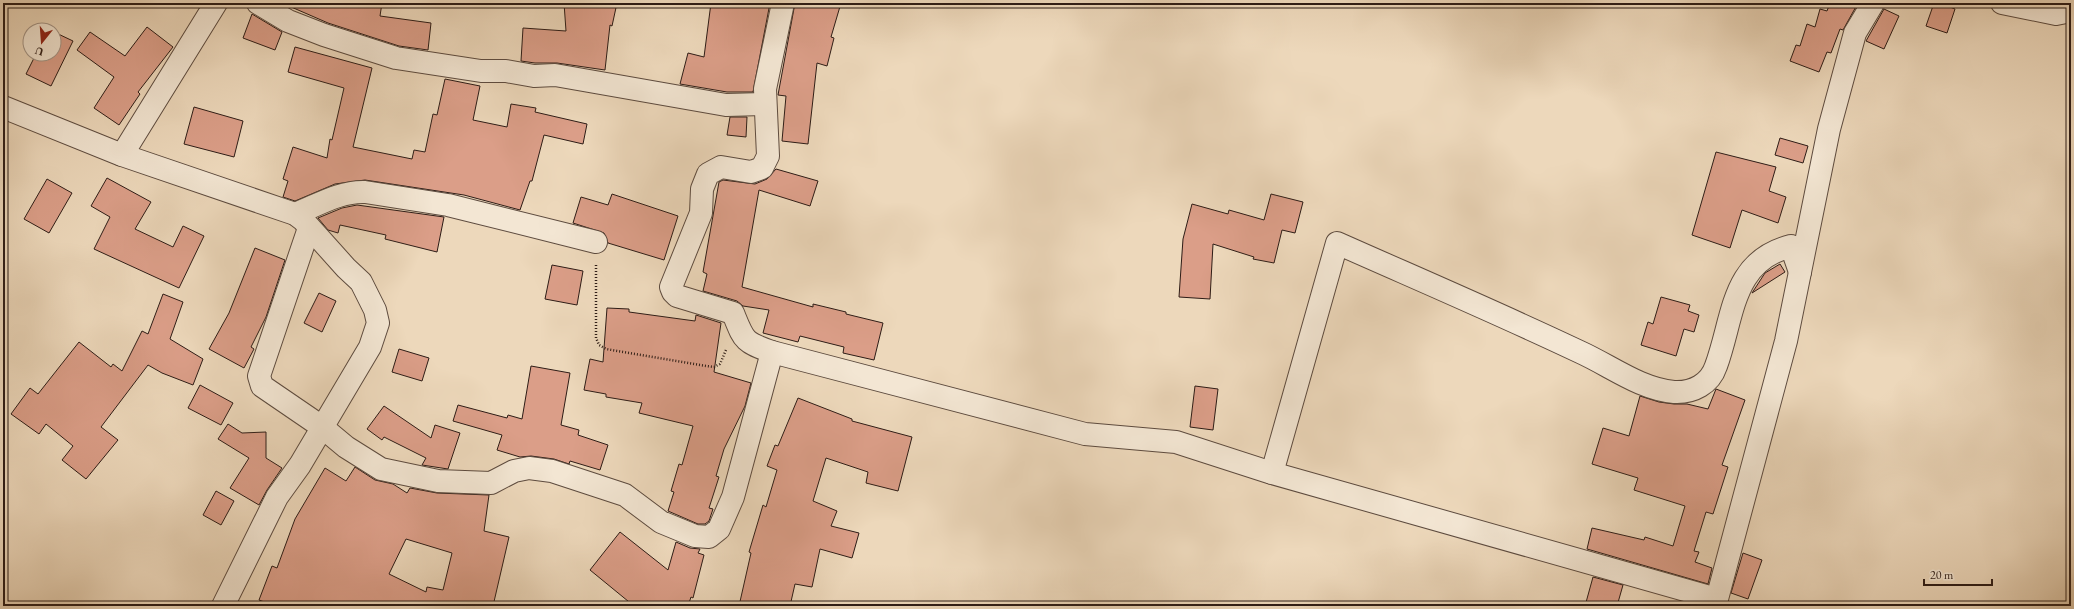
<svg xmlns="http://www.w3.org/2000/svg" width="2074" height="609" font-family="'EB Garamond',serif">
<rect width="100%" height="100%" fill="#edd8bb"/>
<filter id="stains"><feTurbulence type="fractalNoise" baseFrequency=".005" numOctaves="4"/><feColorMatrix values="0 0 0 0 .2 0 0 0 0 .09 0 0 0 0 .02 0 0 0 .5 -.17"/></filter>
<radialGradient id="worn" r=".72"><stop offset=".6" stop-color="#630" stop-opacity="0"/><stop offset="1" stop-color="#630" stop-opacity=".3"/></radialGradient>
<g fill="#db9e88" stroke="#2d1c16" fill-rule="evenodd">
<path d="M282,3H382L380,16L431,23L428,50L399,46L328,23Z"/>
<path d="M564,3H617L612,26L610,25L605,70L557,63H535L521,61L523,28L566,31Z"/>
<path d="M711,3H770L753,92H727L680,84L688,53L704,57Z"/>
<path d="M795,3H841L831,37L834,38L827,66L817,63L808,144L782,141L786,96L778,95Z"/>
<path d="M1830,3H1858L1843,30L1840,29L1831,53L1827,52L1819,72L1790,61L1796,45L1800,46L1807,24L1815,27L1820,9L1827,11Z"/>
<path d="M1934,3H1940L1955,9L1947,33L1926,26Z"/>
<path d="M1884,9L1899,16L1884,49L1866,41Z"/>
<path d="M252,14L282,32L275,50L243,38Z"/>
<path d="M147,27L173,47L138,92L140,94L119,125L94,108L114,77L77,50L90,32L125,56Z"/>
<path d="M54,32L73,41L51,86L26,74L36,54H54Z"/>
<path d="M295,47L372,68L353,147L412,159L414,150L425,152L433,114L437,115L445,79L480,86L473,120L507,127L511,104L536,108L535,112L587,124L583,144L544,135L532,181H530L520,210L464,195L365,180L335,184L295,201L283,197L288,181L283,179L293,147L327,158L330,139L332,140L344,88L288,72Z"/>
<path d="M194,107L243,121L234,157L184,144Z"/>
<path d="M730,117H747L746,137L727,135Z"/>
<path d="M1780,138L1808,146L1803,163L1775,155Z"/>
<path d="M1716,152L1776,167L1769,191L1786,197L1778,223L1742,210L1730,248L1692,235Z"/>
<path d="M776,169L818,181L810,206L759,190L742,287L813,307V304L846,312V314L883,323L874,360L843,353L844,347L800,336L798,342L763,333L769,310L743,306L737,301L703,291L707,274L703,272L719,182L723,180L755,184L767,179Z"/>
<path d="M107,178L151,202L135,229L173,247L183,226L204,236L179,288L94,249L110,217L91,206Z"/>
<path d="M47,179L72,193L49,233L24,219Z"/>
<path d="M612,194L678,216L664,260L608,243L604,233L573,223L581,197L608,205Z"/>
<path d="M1271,194L1303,202L1295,233L1282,230L1274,263L1253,259L1254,257L1213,244L1210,299L1179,297L1183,239L1192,204L1228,214L1229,210L1264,220Z"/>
<path d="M357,205L444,217L437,252L385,239L386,235L340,225L338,233L328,230L318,218L342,208Z"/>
<path d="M255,248L285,260L266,317L251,347L254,349L244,368L209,349L229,313Z"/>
<path d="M1780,264L1785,272L1752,293L1765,273Z"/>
<path d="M552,265L583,271L577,305L545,299Z"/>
<path d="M319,293L336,301L322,332L304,323Z"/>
<path d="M163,294L183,302L170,339L203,359L193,385L162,373L148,365L101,427L118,440L86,479L62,460L73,446L46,424L39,434L11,414L30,388L38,394L79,342L111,367L113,364L122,371L142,331L148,334Z"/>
<path d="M1661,297L1690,305L1688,311L1699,315L1694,332L1684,329L1676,356L1641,345L1648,322L1653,324Z"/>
<path d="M607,308L629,309V312L695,321L696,315L721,323L714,372L751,383L745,406L724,449L716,476L719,477L709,508L713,509L709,521L705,524H698L668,511L674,492L671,491L679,464L682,465L693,426L639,413L642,403L606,397V394L584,390L590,359L603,362Z"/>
<path d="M399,349L429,358L422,381L392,372Z"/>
<path d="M531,366L570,373L561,425L579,430L578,435L608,445L600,470L570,461L569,464L554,459L531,456L520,457L497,450L502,435L453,421L458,405L507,418L508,415L522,419Z"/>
<path d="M200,385L233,403L221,425L188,408Z"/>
<path d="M1195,386L1218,389L1213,430L1190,427Z"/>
<path d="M1716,389L1745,400L1722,465L1728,467L1713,514L1706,512L1694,551L1699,552L1695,562L1712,568L1708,584L1587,549L1592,528L1644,540L1645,537L1673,546L1685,506L1634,490L1638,478L1592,464L1603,428L1629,436L1640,396L1659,402L1674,404H1687L1708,409Z"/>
<path d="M798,398L852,419V421L912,437L898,491L866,483L868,472L826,458L813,501L837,511L831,526L859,533L852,558L820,549L812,587L795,584L790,606H739L751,553L749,552L763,505L766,507L777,470L767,466L775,445L778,446Z"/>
<path d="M384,406L431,438L435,425L460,433L448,469L422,465L426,458L384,437L382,440L367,429Z"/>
<path d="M228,424L242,433L266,432V458L282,468L267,490L259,505L230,488L249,458L218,439Z"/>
<path d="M355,467L375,480L393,484L407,493L410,488L437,493L489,495L484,531L509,537L493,606H275L259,600L272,566L277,568L295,519L325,468L346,481ZM406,539L452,553L443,590L427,587L426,592L389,574Z"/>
<path d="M216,491L234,501L221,525L203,515Z"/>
<path d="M620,532L668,570L676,542L690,548L700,549L698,553L704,555L693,598L691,597L688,606H634L590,570Z"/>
<path d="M1743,553L1762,560L1748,599L1731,593Z"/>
<path d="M1593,577L1623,585L1617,606H1585Z"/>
</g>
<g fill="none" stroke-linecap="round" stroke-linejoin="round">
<defs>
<g id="minor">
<path d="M258,3L288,21L324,35L396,58L481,71H506L534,76L555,75L726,105L765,104"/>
<path d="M783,3L765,89L768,156L762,168L751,172L721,167L708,174L702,189L701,213L671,287L673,292L677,296L733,313C744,340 743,342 772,352L1085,434L1176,442L1272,473L1717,599L1786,341L1829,129L1855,33L1873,3"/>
<path d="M2002,3L2056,14L2071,11"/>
<path d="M3,107L122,155L295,214L303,220L346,268L361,282L375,310L378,323L370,347L300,465L277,497L223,606"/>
<path d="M122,155L216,3"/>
<path d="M295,214C318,205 340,191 365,192L448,205L596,242"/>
<path d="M309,228L259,376L262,386L322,427L346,447L381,469L438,481L491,483L514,471L529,468L552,471L625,495L661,522L695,536L709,537L719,529L733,497L772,352"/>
<path d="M1272,473L1337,243C1418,279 1500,314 1580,352C1611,366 1640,389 1674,392C1693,393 1710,384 1716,366C1734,317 1731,261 1791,246L1800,272"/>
</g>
</defs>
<use href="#minor" stroke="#5d4b3f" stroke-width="24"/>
<path stroke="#2d1c16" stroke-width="2.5" stroke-dasharray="1 2" stroke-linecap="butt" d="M596,265V338L599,345L606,349L706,366L714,367L720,364L726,350"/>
<use href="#minor" stroke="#f3e6d3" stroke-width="22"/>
</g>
<rect width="2074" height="609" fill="none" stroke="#edd8bb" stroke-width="16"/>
<rect x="4" y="4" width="2066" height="601" fill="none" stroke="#2d1c16" stroke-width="2"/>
<rect x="8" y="8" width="2058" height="593" fill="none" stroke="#2d1c16"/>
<g transform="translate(42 42) rotate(197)"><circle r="19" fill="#f3e6d3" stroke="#a49587"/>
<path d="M0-3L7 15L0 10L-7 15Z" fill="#8f2418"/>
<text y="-6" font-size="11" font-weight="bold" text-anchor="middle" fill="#2d1c16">U</text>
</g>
<path d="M1924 579v6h68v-6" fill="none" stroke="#2d1c16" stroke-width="2"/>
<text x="1930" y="579" font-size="12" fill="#2d1c16" stroke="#f3e6d3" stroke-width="3" paint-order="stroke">20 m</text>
<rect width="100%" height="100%" filter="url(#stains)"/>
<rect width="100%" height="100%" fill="url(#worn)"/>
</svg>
